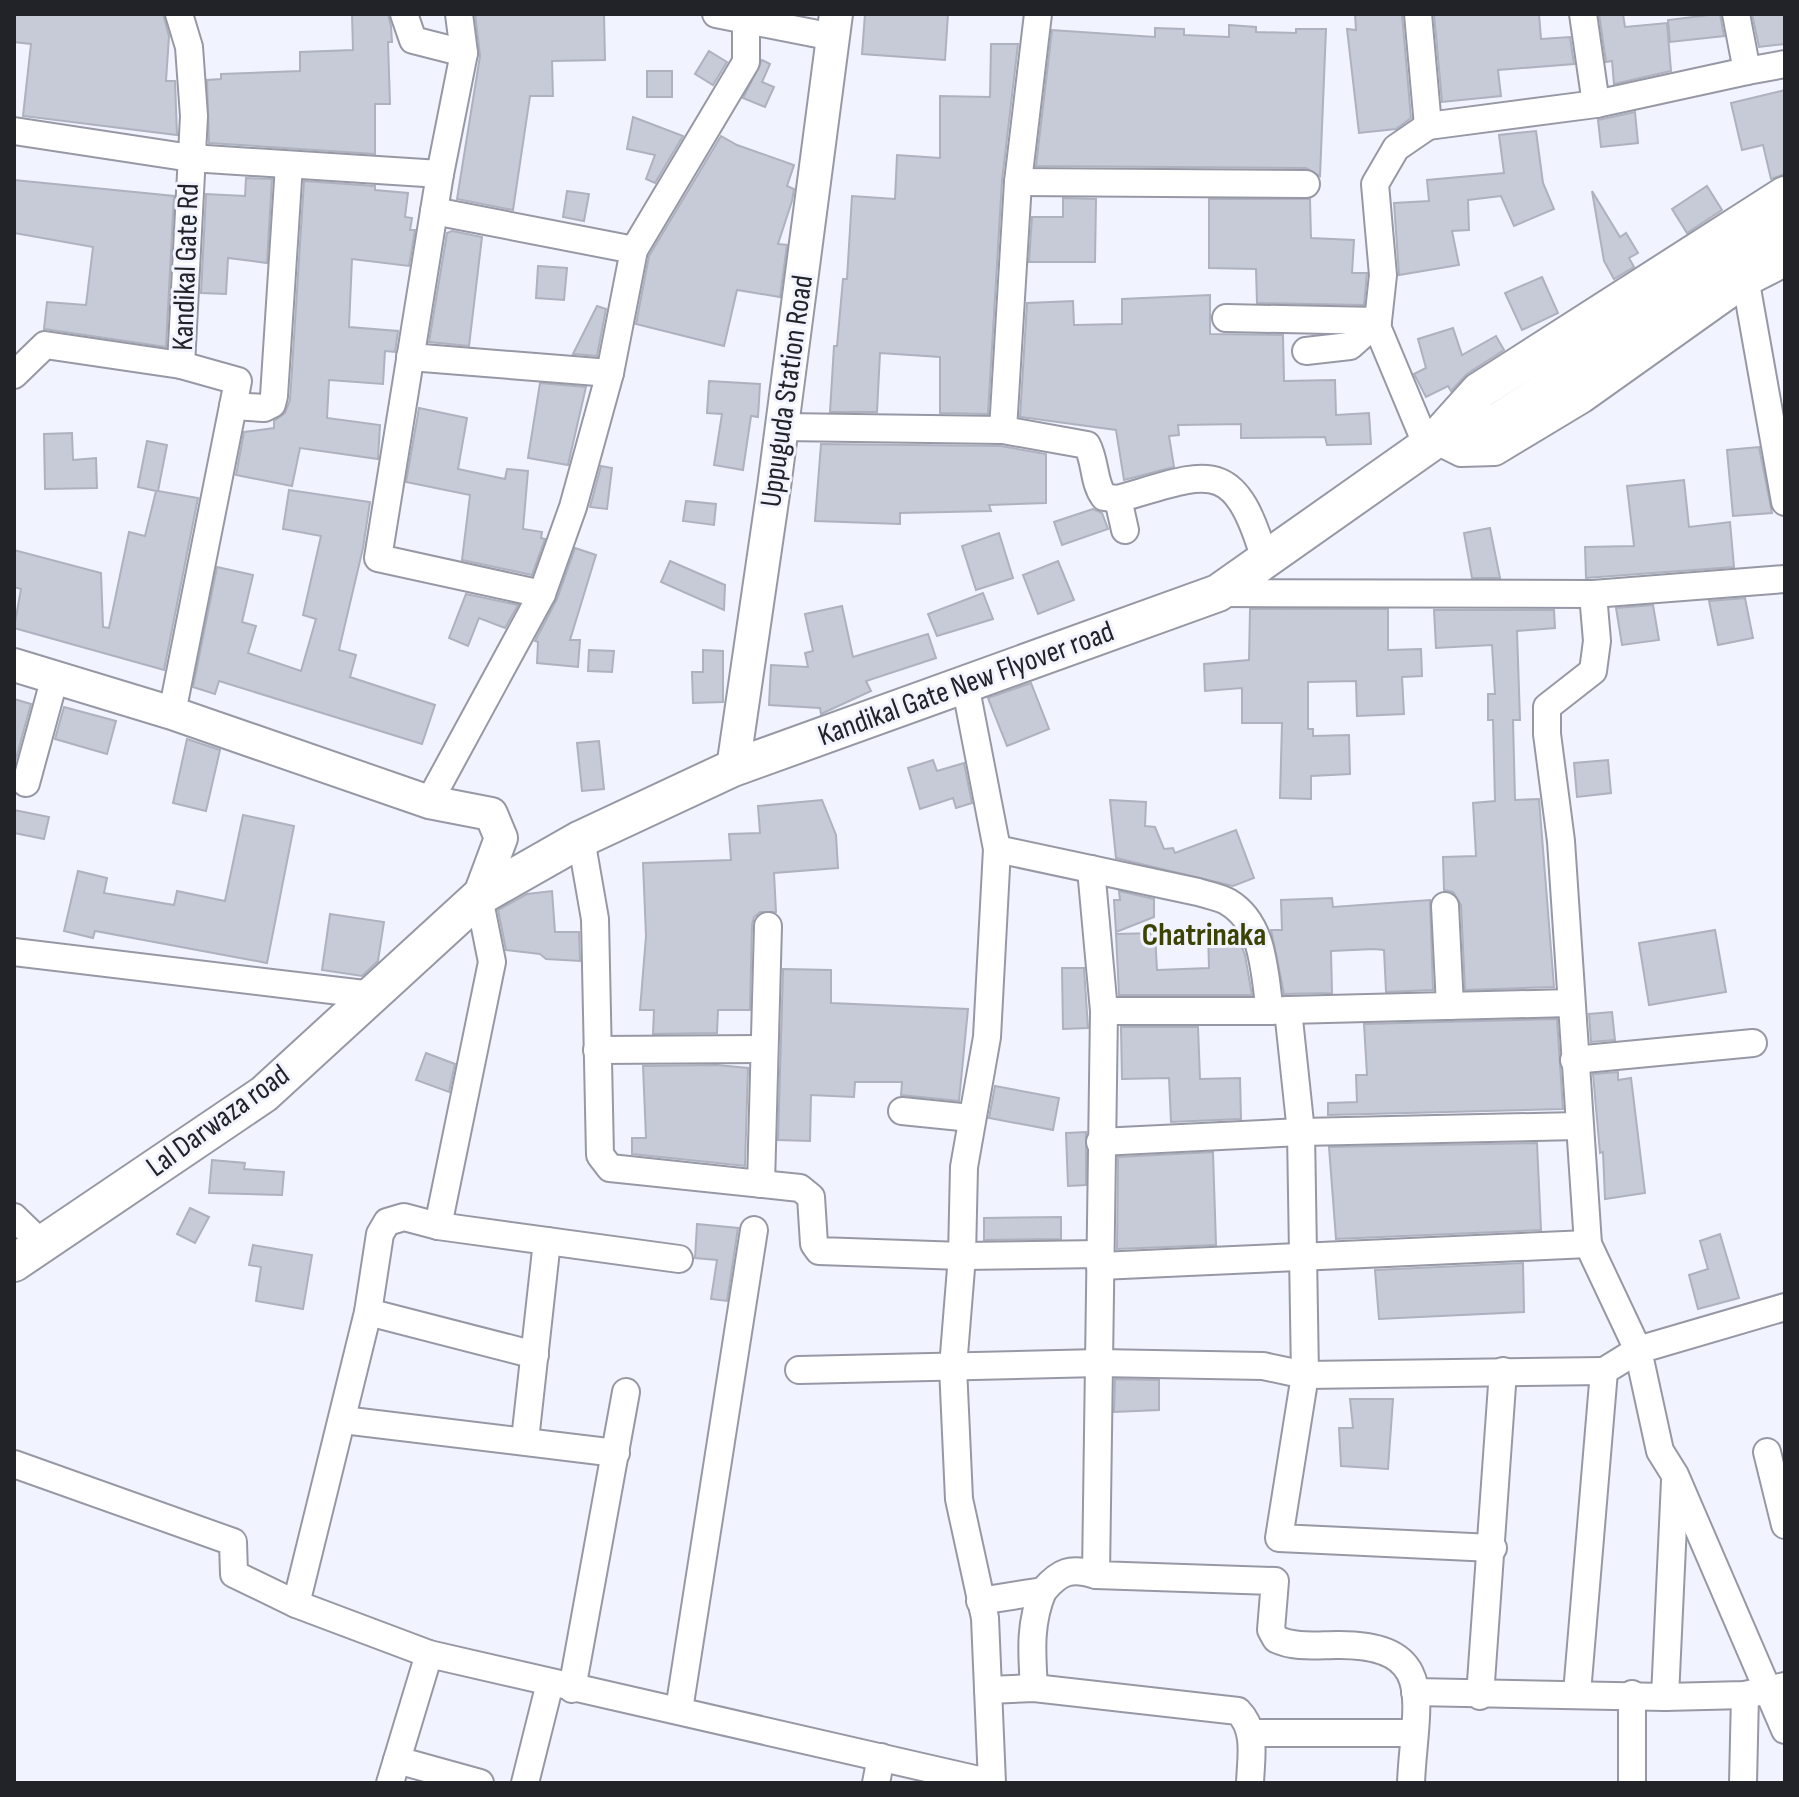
<svg xmlns="http://www.w3.org/2000/svg" width="1799" height="1797" font-family="'Sofia Sans Condensed',sans-serif">
<rect width="100%" height="100%" fill="#f1f4ff"/>
<g fill="#c7cad7" stroke="#aeb1be" stroke-width="2">
<path d="M14,14H163L169,36L166,81H175L177,135L23,116L31,44L14,42Z"/>
<path d="M352,14H388L391,26L392,42H388L390,104H375V154L209,143L207,80L221,79V74L300,71V52L353,50Z"/>
<path d="M475,14H604L605,60L552,61L553,96H530L513,210L457,199L480,56Z"/>
<path d="M865,14H948L945,60L862,54Z"/>
<path d="M1355,14H1402L1411,118L1396,129L1359,133L1347,29L1356,30Z"/>
<path d="M1434,14H1539L1541,39L1570,37L1574,64L1498,70L1501,96L1442,102Z"/>
<path d="M1599,14H1623L1625,27L1667,23L1671,71L1614,84L1612,61L1606,62Z"/>
<path d="M1717,14H1720L1724,36L1670,42L1668,20Z"/>
<path d="M1752,14H1785V44L1759,47Z"/>
<path d="M1229,25L1256,27V32L1296,33V29H1326L1320,176L1306,168L1036,166L1052,30L1155,37V28L1184,29V35L1229,37Z"/>
<path d="M991,44H1018L1002,181L988,414L940,413V357L880,353L877,412H830L834,346H837L843,279H847L852,196L895,199L897,155L940,158V96L990,97Z"/>
<path d="M709,51L727,62L713,85L695,74Z"/>
<path d="M762,60L770,64L762,82L774,87L765,107L743,98Z"/>
<rect x="647" y="71" width="25" height="26"/>
<path d="M1785,90V174L1771,179L1763,145L1742,150L1731,103Z"/>
<path d="M1635,112L1638,143L1601,147L1598,120Z"/>
<path d="M633,117L683,136L655,183L646,179L655,155L627,149Z"/>
<path d="M1536,131L1543,183L1554,209L1514,226L1501,196L1468,200L1469,230L1452,231L1459,265L1399,275L1394,203L1429,201L1427,180L1504,173L1499,135Z"/>
<path d="M721,136L737,145L794,165L787,186L794,189L792,201L778,244L787,245L780,297L737,290L724,346L636,324L649,256Z"/>
<path d="M246,178L272,179L267,263L228,258L226,294L201,293L206,194L245,196Z"/>
<path d="M14,180L174,196L166,347L44,329L47,302L86,305L93,247L14,233Z"/>
<path d="M304,181L375,186V190L408,193L405,217L412,218L410,230H415L409,266L352,259L349,327L398,331L395,352L385,351L383,384L329,380L327,418L380,425L378,459L300,448L292,486L236,475L244,432L274,428V421L285,413L290,400Z"/>
<path d="M1707,186L1722,210L1687,233L1672,209Z"/>
<path d="M567,191L589,194L584,221L563,217Z"/>
<path d="M1592,191L1620,237L1626,233L1638,253L1629,258L1634,267L1614,279L1604,261Z"/>
<path d="M1063,198L1096,199L1095,262H1029L1032,217H1063Z"/>
<path d="M1209,199H1310L1311,238L1354,240L1352,273H1367L1364,305L1257,303L1256,269L1209,268Z"/>
<path d="M452,231L482,237L469,346L429,342L447,233Z"/>
<path d="M538,266L567,268L564,300L536,298Z"/>
<path d="M1542,277L1558,313L1522,330L1505,293Z"/>
<path d="M1210,295V334L1283,335L1284,381L1335,380L1336,415L1369,413L1371,444L1327,445L1325,437L1241,438V424L1178,425L1179,435L1169,436L1174,467L1124,480L1116,430L1020,417L1027,303L1073,301L1074,325L1122,324V299Z"/>
<path d="M597,306L606,309L597,356L573,354Z"/>
<path d="M1453,328L1462,355L1496,336L1504,350L1467,374L1451,391L1448,386L1426,397L1414,374L1426,368L1418,339Z"/>
<path d="M709,381L760,384L758,417L751,416L743,470L714,465L722,414L707,413Z"/>
<path d="M540,383L586,387L568,465L528,458Z"/>
<path d="M419,408L467,418L458,469L505,479L507,469L528,471L523,529L542,532L541,538L545,539L532,575L462,560L470,495L406,482Z"/>
<path d="M72,433L73,460L96,458L97,488L45,489L44,434Z"/>
<path d="M147,441L167,445L158,491L198,498L164,670L14,628L21,589L14,587V550L101,573L103,627L109,628L129,532L145,536L156,491L138,487Z"/>
<path d="M821,444L1001,446L1046,454V503L989,505L991,511L900,513V524L815,521Z"/>
<path d="M1759,447L1772,513L1733,516L1727,450Z"/>
<path d="M601,466L612,468L607,509L590,507Z"/>
<path d="M1684,480L1689,527L1730,522L1734,567L1586,578L1585,547L1634,546L1627,486Z"/>
<path d="M289,490L370,502L363,548L339,650L356,655L350,677L435,705L422,744L219,681L215,694L193,687L217,567L253,575L242,622L256,626L248,653L301,671L316,619L303,615L321,536L283,529Z"/>
<path d="M686,501L716,504L714,525L683,521Z"/>
<path d="M1093,509L1102,513L1108,529L1062,545L1054,522Z"/>
<path d="M1490,528L1500,578H1472L1464,533Z"/>
<path d="M999,533L1013,578L976,590L962,546Z"/>
<path d="M575,548L596,555L570,640H580L578,667L537,663L538,642L535,641L557,599Z"/>
<path d="M670,561L725,585L724,610L661,582Z"/>
<path d="M1058,561L1074,600L1038,614L1023,575Z"/>
<path d="M983,593L993,619L937,636L928,614Z"/>
<path d="M466,594L518,605L505,628L479,618L468,646L449,638Z"/>
<path d="M1745,598L1753,638L1718,645L1709,601Z"/>
<path d="M1653,605L1659,640L1622,645L1616,608Z"/>
<path d="M842,606L853,657L928,634L936,658L866,681L871,691L821,714L820,708L769,705L771,665L808,667L805,653L813,651L805,614Z"/>
<path d="M1250,609H1388V650L1421,649L1422,676L1402,677L1404,714L1357,716L1356,681L1308,682V729H1313V736L1349,735L1350,774L1311,776V799L1280,798L1282,723H1242V688L1205,691L1204,664L1249,660Z"/>
<path d="M1434,610H1554L1555,628L1517,631L1520,720H1513L1515,800L1539,799L1554,987L1465,990L1461,905L1453,892L1444,890L1443,857L1476,856L1473,803L1495,801L1493,720H1488V694H1495L1492,645L1436,648Z"/>
<path d="M589,650L614,651L612,672L588,671Z"/>
<path d="M703,650L723,651V702L693,703L692,672H703Z"/>
<path d="M1031,683L1049,729L1007,746L988,698Z"/>
<path d="M14,699L31,704L14,766Z"/>
<path d="M64,707L116,721L107,754L55,739Z"/>
<path d="M187,739L220,750L206,811L173,803Z"/>
<path d="M599,741L604,789L582,791L577,743Z"/>
<path d="M933,760L937,771L964,763L972,803L956,808L953,798L920,809L908,768Z"/>
<path d="M1608,760L1611,793L1577,797L1574,763Z"/>
<path d="M822,800L836,835L838,868L774,873L776,912H760L754,917L752,925L750,1010H718L717,1033L653,1034L654,1010H640L646,936L643,863L731,860L729,834L760,833L758,806Z"/>
<path d="M1110,800L1146,802L1145,826L1155,827L1164,849L1173,848L1175,853L1236,830L1254,878L1233,886L1116,858Z"/>
<path d="M14,810L49,817L44,839L14,833Z"/>
<path d="M243,815L294,826L267,963L95,931L93,938L64,931L78,871L107,878L104,893L174,905L177,891L225,901Z"/>
<path d="M552,891L555,932H579L580,961L546,959L540,954L506,950L498,910L527,894Z"/>
<path d="M1119,891L1154,899V917L1116,932L1114,900H1120Z"/>
<path d="M1332,898L1333,907L1430,900L1433,990L1386,992L1384,950L1374,949L1331,951L1332,993L1284,994L1271,930H1282L1281,900Z"/>
<path d="M330,914L384,922L378,961L362,976L322,970Z"/>
<path d="M1715,930L1726,992L1649,1005L1639,943Z"/>
<path d="M1208,932H1236L1245,955L1252,995H1119L1116,934L1155,933L1157,970L1209,968Z"/>
<path d="M1062,968H1084L1088,1028L1063,1029Z"/>
<path d="M783,969L831,970V1003L968,1009L959,1101L901,1095L902,1082H855L854,1097L811,1095L810,1141L778,1140Z"/>
<path d="M1612,1012L1615,1040L1591,1042L1589,1014Z"/>
<path d="M1557,1019L1563,1109L1328,1115V1103L1357,1102L1356,1075H1367L1364,1024Z"/>
<path d="M1121,1027H1198L1200,1079L1240,1078L1241,1119L1171,1122L1169,1078L1122,1079Z"/>
<path d="M426,1053L455,1064L449,1092L416,1080Z"/>
<path d="M717,1065L748,1068L745,1166L632,1154V1138H646L643,1066Z"/>
<path d="M1618,1072V1080L1631,1078L1645,1193L1605,1199L1603,1152L1600,1153L1593,1074Z"/>
<path d="M995,1086L1059,1098L1053,1130L989,1118Z"/>
<path d="M1086,1132V1185L1068,1186L1066,1133Z"/>
<path d="M1537,1143L1541,1230L1336,1239L1329,1147Z"/>
<path d="M1213,1152L1216,1245L1117,1249L1118,1157Z"/>
<path d="M212,1160L245,1163L244,1169L284,1172L282,1195L209,1193Z"/>
<path d="M190,1208L209,1217L195,1243L177,1234Z"/>
<path d="M1061,1217V1239L984,1240V1218Z"/>
<path d="M697,1224L738,1228L727,1301L711,1299L717,1260L695,1258Z"/>
<path d="M1720,1234L1739,1298L1698,1309L1689,1275L1708,1269L1700,1241Z"/>
<path d="M253,1245L312,1255L303,1309L256,1301L261,1267L249,1265Z"/>
<path d="M1523,1263L1524,1312L1379,1319L1375,1270Z"/>
<path d="M1115,1379L1159,1380V1410L1114,1412Z"/>
<path d="M1350,1399H1393L1388,1469L1341,1466L1339,1428H1353Z"/>
</g>
<g fill="none" stroke-linecap="round" stroke-linejoin="round">
<defs>
<g id="minor">
<path d="M404,14L413,40L464,53"/>
<path d="M459,14L464,53L440,174L378,558L542,594"/>
<path d="M716,14L833,37"/>
<path d="M1418,14L1428,126L1596,104"/>
<path d="M1583,14L1596,104L1747,71"/>
<path d="M1736,14L1747,71L1785,64"/>
<path d="M14,131L191,158L440,174"/>
<path d="M1018,182L1306,184"/>
<path d="M434,211L634,250"/>
<path d="M1746,283L1785,502"/>
<path d="M1226,318L1378,321"/>
<path d="M1376,324L1427,446"/>
<path d="M1306,351L1350,346L1378,321L1383,275L1375,184L1396,148L1428,126"/>
<path d="M410,357L610,373"/>
<path d="M14,375L45,345L181,365"/>
<path d="M233,406L264,408L272,404L274,396L289,165"/>
<path d="M782,427L1003,430L1018,182L1038,14"/>
<path d="M1003,430L1087,445C1096,462 1093,482 1104,497L1118,499C1208,473 1234,454 1265,560"/>
<path d="M1435,440L1461,453L1495,452L1583,399L1746,283L1785,263"/>
<path d="M1118,499L1125,530"/>
<path d="M1218,593L1593,594L1597,641L1593,671L1547,707V734L1561,841L1588,1244L1638,1350L1604,1371L1577,1693"/>
<path d="M1593,594L1785,579"/>
<path d="M172,713L238,381L181,365L194,116L189,47L179,14"/>
<path d="M26,783L55,677"/>
<path d="M429,802L542,594L573,507L610,373L634,250L746,62V22"/>
<path d="M581,839L595,919L600,1155L610,1168L800,1188L811,1197L814,1244L819,1251L962,1256L1100,1254"/>
<path d="M997,849L1198,892C1207,895 1220,897 1228,902C1265,924 1264,973 1270,1011L1288,1010L1301,1132L1305,1375L1279,1538L1493,1548"/>
<path d="M1091,869L1104,1011L1096,1575L1275,1581L1271,1630L1276,1639C1294,1648 1317,1645 1337,1645C1441,1644 1414,1706 1411,1783"/>
<path d="M1445,906L1450,1006"/>
<path d="M14,952L373,995"/>
<path d="M1288,1010L1570,1003"/>
<path d="M1104,1011H1270"/>
<path d="M597,1050L762,1049"/>
<path d="M1574,1060L1753,1043"/>
<path d="M902,1111L971,1118"/>
<path d="M1100,1142L1301,1132L1578,1126"/>
<path d="M761,1184L768,926"/>
<path d="M14,1217L42,1244"/>
<path d="M438,1226L492,962L479,897"/>
<path d="M1100,1266L1588,1244"/>
<path d="M1785,1307L1638,1350L1660,1451L1675,1475L1785,1730"/>
<path d="M368,1312L535,1355"/>
<path d="M799,1370L1099,1363L1263,1366L1305,1375L1604,1371"/>
<path d="M343,1420L616,1453"/>
<path d="M525,1440L547,1241"/>
<path d="M1767,1452L1785,1525"/>
<path d="M14,1464L233,1542L234,1574L296,1604L429,1654L992,1783L985,1618L959,1499L953,1367L962,1256L964,1167L987,1037L997,849L965,684"/>
<path d="M980,1601L1043,1591C1060,1571 1071,1567 1096,1575"/>
<path d="M296,1604L368,1312L380,1234L387,1222L404,1217L438,1226L679,1259"/>
<path d="M1034,1688C1032,1654 1029,1624 1043,1591"/>
<path d="M572,1689L626,1392"/>
<path d="M988,1690L1034,1688L1238,1711C1257,1730 1251,1757 1250,1783"/>
<path d="M1415,1692L1665,1697L1745,1695L1785,1686"/>
<path d="M1480,1696L1503,1371"/>
<path d="M1665,1697L1675,1481"/>
<path d="M679,1710L754,1230"/>
<path d="M1251,1733H1413"/>
<path d="M397,1760L480,1783"/>
<path d="M390,1783L429,1654"/>
<path d="M525,1783L550,1683"/>
<path d="M876,1783L881,1757"/>
<path d="M1632,1783V1694"/>
<path d="M1743,1783L1745,1695"/>
</g>
<g id="tertiary">
<path d="M14,665L172,713L429,802L491,814L501,838L479,897"/>
<path d="M733,768L774,487L836,14"/>
</g>
<g id="secondary">
<path d="M1435,440L1499,421L1785,233"/>
<path d="M14,1263L264,1094L479,897L581,839L733,768L1218,593L1435,440L1479,391L1785,195"/>
</g>
</defs>
<use href="#minor" stroke="#9699a5" stroke-width="30"/>
<use href="#tertiary" stroke="#9699a5" stroke-width="36"/>
<use href="#secondary" stroke="#9699a5" stroke-width="40"/>
<use href="#minor" stroke="#fff" stroke-width="26"/>
<use href="#tertiary" stroke="#fff" stroke-width="32"/>
<use href="#secondary" stroke="#fff" stroke-width="36"/>
</g>
<g text-anchor="middle" dominant-baseline="central" stroke-width="6" stroke-linejoin="round" paint-order="stroke">
<g font-size="30" fill="#222328" stroke="#f1f4ff">
<text transform="translate(186 267) rotate(-88)">Kandikal Gate Rd</text>
<text transform="translate(787 391) rotate(-82)">Uppuguda Station Road</text>
<text transform="translate(966 684) rotate(-20)">Kandikal Gate New Flyover road</text>
<text transform="translate(218 1121) rotate(-36)">Lal Darwaza road</text>
</g>
<g font-size="32" font-weight="bold" fill="#3c4202" stroke="#f1f4ff">
<text x="1204" y="935">Chatrinaka</text>
</g>
</g>
<rect width="1799" height="1797" fill="none" stroke="#222328" stroke-width="32"/>
</svg>
